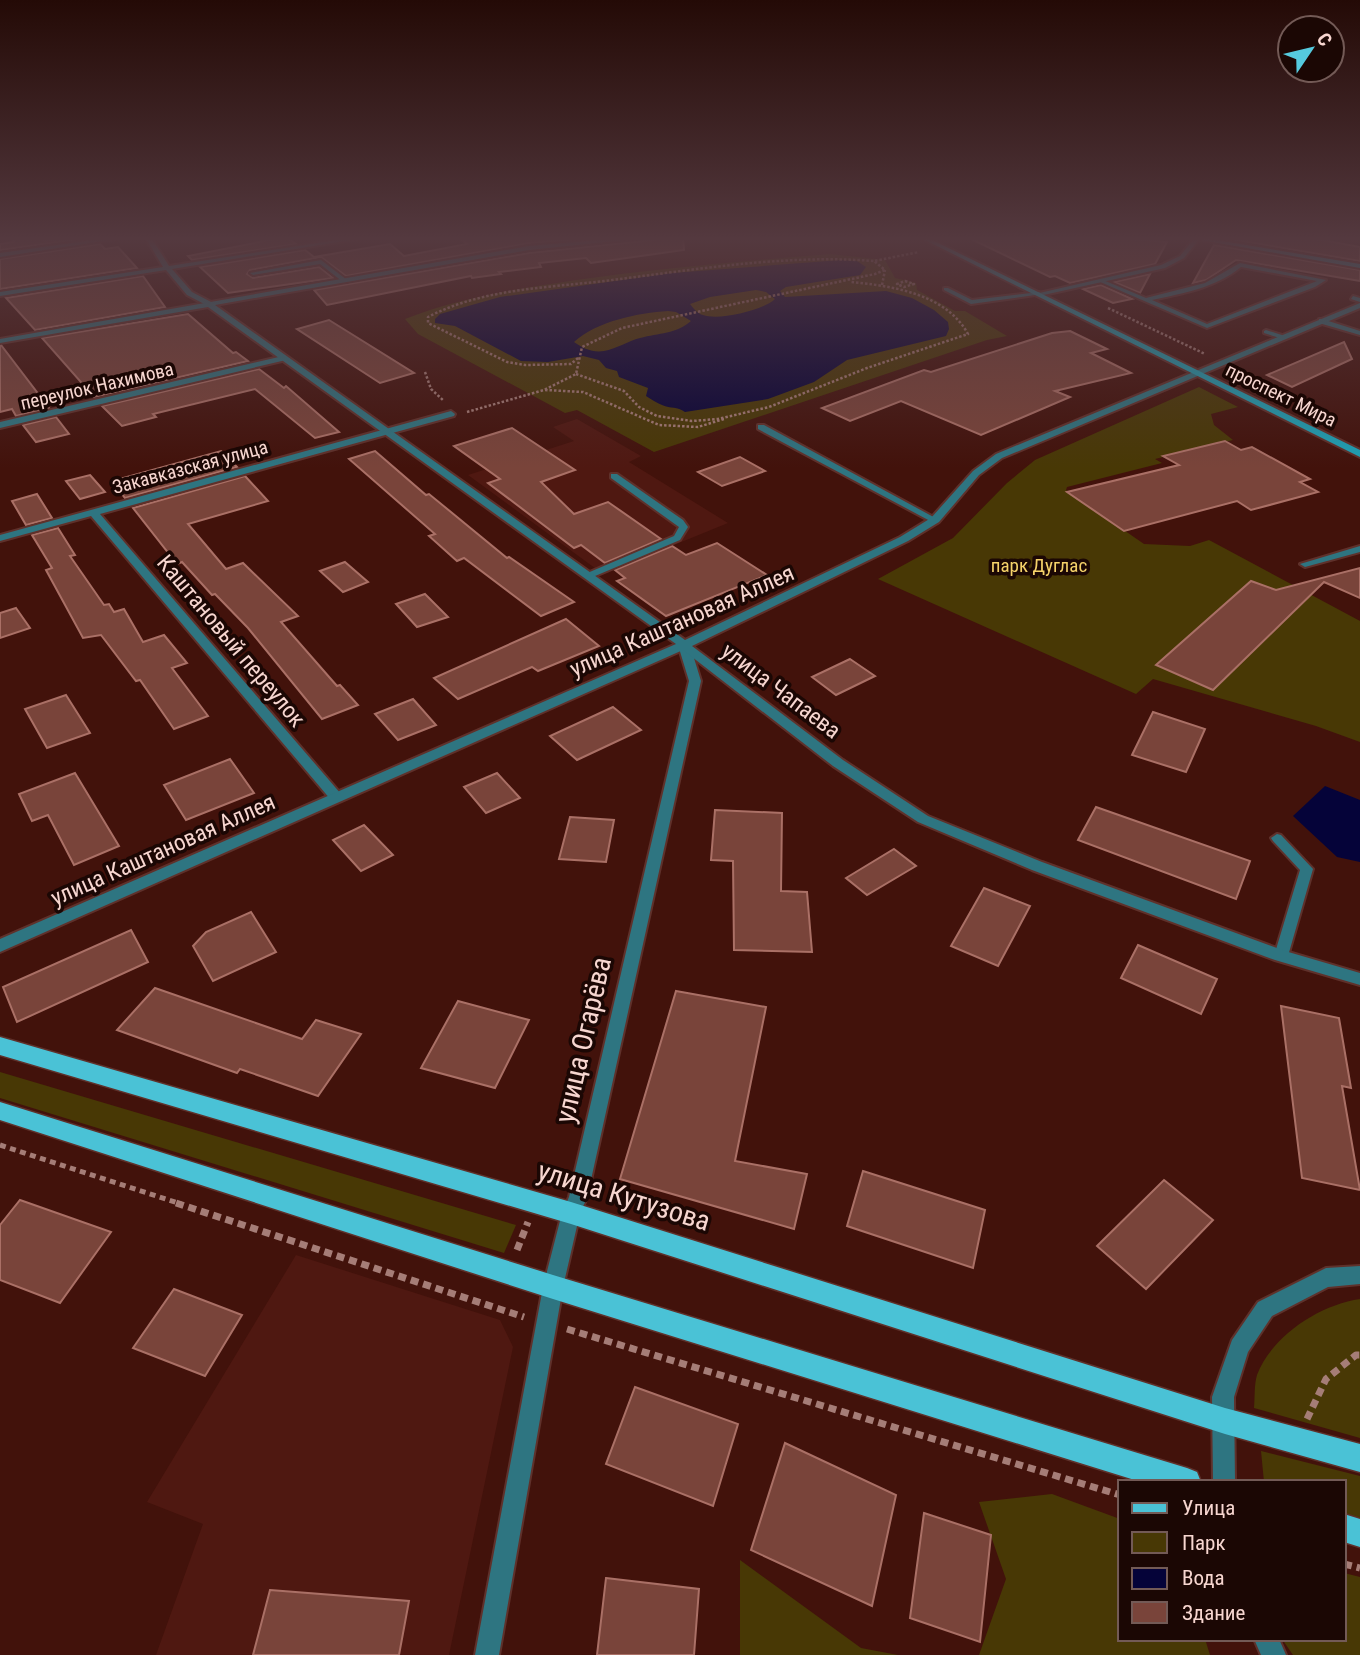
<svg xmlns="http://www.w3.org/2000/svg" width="1360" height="1655" font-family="'Roboto Condensed',sans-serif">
<rect width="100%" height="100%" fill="#42120b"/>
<g fill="#4f1811" fill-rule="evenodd">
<path d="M577,419L641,456L629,462L728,523L603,574L468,475L574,441L553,427ZM559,460L574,471L527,486L555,495L568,516L599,538L639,524L664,541L605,562L581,545L574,548L488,483Z"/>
<path d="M296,1255L500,1320L513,1347L449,1655H399L409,1601L271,1590L253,1655H156L203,1524L147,1502Z"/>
</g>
<g fill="#483805">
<path d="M830,254L885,260L895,278L916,283L917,290L955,311H965L1007,336L987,340L654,452L577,410L565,413L418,334L405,319C460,297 518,289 576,280C660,268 745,261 830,254Z"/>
<path d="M1199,387L1238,407L1211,414L1214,425L1233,440L1155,459L1162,463L1067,487L1066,490L1144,544L1190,546L1209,540L1360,621V742L1316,726L1153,679L1136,694L878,579L953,538L1007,483L1035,460Z"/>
<path d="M0,1072L516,1225L504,1253L0,1098Z"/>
<path d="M1360,1299V1438L1254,1408C1255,1398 1254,1385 1257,1375C1272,1336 1319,1305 1360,1299Z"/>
<path d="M1261,1451L1360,1476V1528L1344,1523V1482H1264Z"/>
<path d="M1052,1494L1120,1519V1639H1205L1210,1655H979L1006,1579L979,1502Z"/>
<path d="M740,1560L861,1648L898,1655H740Z"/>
<path d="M1344,1573L1360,1577V1655H1293L1282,1639H1344Z"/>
</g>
<g fill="#050339" fill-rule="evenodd">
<path d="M841,260L857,261L866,267L860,275L786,287L780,291L785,297L886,291L912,298L934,310L948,322L949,329L946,336L847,360L814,382L768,399L685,412C677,406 671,409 662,405C657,403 651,399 646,396L648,388L619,377L617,371L606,368L599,360L583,356L548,362L521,361L455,326L435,323V319L440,314L500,297L672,273ZM756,290L766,292L775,299C764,310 719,321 703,315C698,314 693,308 690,304L710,297ZM668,311L676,312L691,321C676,334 659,333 640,338C628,341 616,349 604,351C593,353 582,348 574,342C597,321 638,313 668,311Z"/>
<path d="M1325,786L1360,800V862L1337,857L1293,816Z"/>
</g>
<g fill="#79443a" stroke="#aa7066" stroke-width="2">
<path d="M12,237H43L45,241L73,237H93L0,250V244L14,242Z"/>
<path d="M285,237L296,244L192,260L188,256Z"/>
<path d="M458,237H606L529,243L346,276L321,257L250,270L247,274L253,278L319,267L333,278L228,293L200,267L305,250L314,257L390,244L404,256L467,244Z"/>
<path d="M656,237H683L684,250L591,263L586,258L539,263L541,267L499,272L501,274L472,278L471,276L327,305L314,290L529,253L653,240Z"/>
<path d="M967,237H1109L1167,242L1155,264L1070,283L1055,276L1050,277Z"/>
<path d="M1219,237H1306L1360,247V261Z"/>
<path d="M100,244L105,249L118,247L137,268L0,289V259Z"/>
<path d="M1214,245L1360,270V281L1236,260L1206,280L1193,283Z"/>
<path d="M1150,274L1140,293L1114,282Z"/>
<path d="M143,276L165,307L35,330L6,298Z"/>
<path d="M1101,285L1132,299L1113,303L1083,289Z"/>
<path d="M188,314L233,353L236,352L248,361L94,397L42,338Z"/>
<path d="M329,320L414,373L380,383L297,329Z"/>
<path d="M1070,331L1107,349L1091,353L1131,373L1055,391L1070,397L981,435L901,401L850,421L822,408L924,370L931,372L1052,333Z"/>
<path d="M1344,342L1352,359L1292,387L1267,375Z"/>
<path d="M0,345H1L49,408L16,416L12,409L0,412Z"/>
<path d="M259,369L284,388L286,386L339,432L315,438L255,389L153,414L156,417L122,426L102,406Z"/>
<path d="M56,417L69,434L36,442L23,425Z"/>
<path d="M512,428L575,470L541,482L574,514L608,502L661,539L605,563L581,545L574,548L488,483L500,479L454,446Z"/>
<path d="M1225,441L1241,450L1252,447L1310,479L1300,482L1318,492L1251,510L1237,501L1124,531L1067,492L1179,465L1163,456Z"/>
<path d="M221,451L237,467L125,498L112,481Z"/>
<path d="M375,451L426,495L429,494L507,558L509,557L574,602L541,616L464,558L457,561L429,536L435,534L349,459Z"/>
<path d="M740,457L765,471L722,486L698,472Z"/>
<path d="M90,475L105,492L80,499L66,481Z"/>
<path d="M245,476L268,501L188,524L226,569L243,563L298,616L281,622L337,686L340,685L358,705L322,719L248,628L215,594L212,595L182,562L177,564L133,508Z"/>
<path d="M37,494L52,518L26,525L12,501Z"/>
<path d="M58,528L75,555L70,556L104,605L109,604L114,612L124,609L143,642L164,635L187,663L172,668L208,716L174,729L140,680L136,681L101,635L83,638L46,570L52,568L32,535Z"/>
<path d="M717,543L767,575L666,616L617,581L625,578L615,570L672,546L686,555Z"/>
<path d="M345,562L368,582L343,592L320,571Z"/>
<path d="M1360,568V598L1324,582L1213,690L1156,665L1251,581L1276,590Z"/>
<path d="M425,594L448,617L417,627L396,604Z"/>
<path d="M16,608L30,628L0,638V613Z"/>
<path d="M566,619L599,646L538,671L532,667L458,699L434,678Z"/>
<path d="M850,659L875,676L836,695L812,677Z"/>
<path d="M66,695L90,733L47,748L25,709Z"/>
<path d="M413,699L436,725L398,740L375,714Z"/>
<path d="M613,707L641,730L577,760L550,736Z"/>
<path d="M1153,712L1205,729L1186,772L1132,755Z"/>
<path d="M230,759L254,793L186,820L164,785Z"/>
<path d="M75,773L119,846L74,865L48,815L32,821L19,794Z"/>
<path d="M497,773L520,798L486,813L464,787Z"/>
<path d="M1096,807L1250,861L1236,899L1078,840Z"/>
<path d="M715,810L782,813L781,891L807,892L812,952L734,950L733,861L711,860Z"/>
<path d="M570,817L614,820L606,862L559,859Z"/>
<path d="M364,825L393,855L361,871L333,840Z"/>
<path d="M894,849L916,866L867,895L846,878Z"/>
<path d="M984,888L1030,906L998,966L951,946Z"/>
<path d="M251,912L276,952L213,981L193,946L206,932Z"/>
<path d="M131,930L148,962L17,1022L3,987Z"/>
<path d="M1138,945L1217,979L1201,1014L1121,978Z"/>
<path d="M155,988L302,1039L316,1020L361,1034L318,1096L240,1069L237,1073L117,1030Z"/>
<path d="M676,991L766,1007L735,1161L807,1174L794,1229L620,1179Z"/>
<path d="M458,1001L529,1020L495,1088L421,1068Z"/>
<path d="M1281,1006L1339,1018L1351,1088L1342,1086L1360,1190L1302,1178Z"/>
<path d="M863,1171L985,1210L973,1268L847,1226Z"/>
<path d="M1164,1180L1213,1220L1146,1289L1097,1246Z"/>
<path d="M20,1200L111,1232L60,1303L0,1280V1225Z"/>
<path d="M174,1289L242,1315L205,1376L133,1348Z"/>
<path d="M635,1387L738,1424L713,1506L606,1464Z"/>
<path d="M785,1443L896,1495L872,1606L751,1550Z"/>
<path d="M924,1513L991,1535L980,1642L910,1618Z"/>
<path d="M606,1578L699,1589L694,1655H597Z"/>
<path d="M270,1590L409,1601L399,1655H253Z"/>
</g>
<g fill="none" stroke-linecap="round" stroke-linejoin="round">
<defs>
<g id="service">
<path d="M1240,263L1326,280L1315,287L1207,328L1098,281L1103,280L1146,298L1205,283ZM1241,267L1317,281L1207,324L1152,300C1184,293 1215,288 1241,267Z"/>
<path d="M944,288H948L972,300L1039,292L1042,294L971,304L944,290Z"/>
<path d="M1353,296L1360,298V302L1351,299Z"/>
<path d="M1266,330L1285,336L1286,337L1283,339L1264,333V331Z"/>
<path d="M758,425H764L939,520L932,522L758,429Z"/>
<path d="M611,474H617L683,520L688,527L680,540L588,579L583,576L585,574L674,536L679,527L611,478Z"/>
<path d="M1360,546V552L1305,567L1300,564Z"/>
<path d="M1277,834L1281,835L1313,869L1288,956L1286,960H1276L1274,956L1300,870L1273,841L1271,838Z"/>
</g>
<g id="minor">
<path d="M145,237H151L169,266L356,237H369L172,269L192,292L213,303L214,305L210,307L187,295L166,270L0,296V292L163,267Z"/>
<path d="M1195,237H1201L1184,258L1165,268L1039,296L1035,294L1161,265L1180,256Z"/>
<path d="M321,260L347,280V282H343L320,264L253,275L250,273Z"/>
<path d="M1322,319L1360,331V335L1319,323V319Z"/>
<path d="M283,356L287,358L286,360L0,428V422Z"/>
<path d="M451,411L455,414L454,416L100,514L341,794L343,797L341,800H331L91,516L0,541V535Z"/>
<path d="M684,641L690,645L701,681L587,1198L580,1213L563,1287L499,1655H475L543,1287L562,1213L569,1197L689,681L678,645Z"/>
<path d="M1360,1266V1284L1328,1287L1272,1316L1248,1352L1234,1397L1235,1482H1213L1212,1397L1232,1340L1258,1302L1326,1268Z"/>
<path d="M1254,1639H1279L1286,1655H1261Z"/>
</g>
<g id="tertiary">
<path d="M114,237H128L0,257V253Z"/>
<path d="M632,237H653L529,250L215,305L685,640L900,537L931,518L973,471L996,454L1360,303V308L1002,458L979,475L939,522L908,541L692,646L843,760L928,816L1042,862L1285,951L1360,973V985L1275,960L1032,870L918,822L833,766L683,650L0,952V939L676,644L208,307L0,343V339L529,246Z"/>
</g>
<g id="secondary">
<path d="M919,237H926L1360,450V457Z"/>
<path d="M1185,237H1198L1360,264V268Z"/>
</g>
<g id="primary">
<path d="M0,1037L571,1202L1225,1408L1360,1444V1472L1225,1434L571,1224L0,1055Z"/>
<path d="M0,1102L553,1275L1187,1468L1197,1472L1201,1482H1141L553,1299L0,1120Z"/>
<path d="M1344,1514L1360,1519V1547L1344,1542Z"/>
</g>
</defs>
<use href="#service" stroke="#5f312b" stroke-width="4"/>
<use href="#minor" stroke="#5f312b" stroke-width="4"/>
<use href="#tertiary" stroke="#5f312b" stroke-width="4"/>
<use href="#secondary" stroke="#5f312b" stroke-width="4"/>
<use href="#primary" stroke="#5f312b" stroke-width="3"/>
<g stroke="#a57d77" stroke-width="2.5" stroke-dasharray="2.5 2" stroke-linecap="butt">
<path d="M1156,237L1176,239"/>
<path d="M905,281L914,284L904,287L897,284Z"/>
<path d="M882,285L885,270"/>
<path d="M1108,308L1205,354"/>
<path d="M578,358L571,364L525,365L507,362L428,323V317C482,289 544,288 604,281C694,270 783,254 874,261"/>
<path d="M425,372L431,389L444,401"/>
<path d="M576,374L624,391L639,407L657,416L692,421L718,419L769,407L867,368L968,334C946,294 893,286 851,282"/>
<path d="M545,390L583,392L659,425L698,427L724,419"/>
<path d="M467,412L544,390L576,374L582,347L622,328L875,274L885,270L874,261L919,252"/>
</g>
<path stroke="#a57d77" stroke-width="5" stroke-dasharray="6 4.5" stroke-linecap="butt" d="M0,1145L181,1204"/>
<g stroke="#a57d77" stroke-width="7" stroke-dasharray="8 5" stroke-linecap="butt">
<path d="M176,1203L524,1317"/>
<path d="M517,1250L528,1222"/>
<path d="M567,1329L1120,1495"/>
<path d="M1307,1419L1326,1379L1356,1355H1360"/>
<path d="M1344,1564L1360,1568"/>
</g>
<use href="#service" fill="#2e7581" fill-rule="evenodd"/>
<use href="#minor" fill="#2e7581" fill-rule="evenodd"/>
<use href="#tertiary" fill="#2e7581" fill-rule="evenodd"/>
<use href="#secondary" fill="#1da2b6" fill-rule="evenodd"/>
<use href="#primary" fill="#4ac2d6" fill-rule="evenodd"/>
</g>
<linearGradient id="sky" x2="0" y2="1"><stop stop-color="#240a06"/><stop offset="0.51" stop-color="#54393f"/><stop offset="1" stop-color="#54393f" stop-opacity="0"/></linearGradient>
<rect width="1360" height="468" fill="url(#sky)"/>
<g text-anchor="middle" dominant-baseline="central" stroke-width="7" stroke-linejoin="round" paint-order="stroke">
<g font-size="19" fill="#f7d6d0" stroke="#1b0704">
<text transform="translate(97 386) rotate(-13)">переулок Нахимова</text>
<text transform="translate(1281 395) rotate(26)">проспект Мира</text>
<text transform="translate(190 467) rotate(-15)">Закавказская улица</text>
</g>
<g font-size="19" fill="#f6d26a" stroke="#1b0704">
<text x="1039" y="565">парк Дуглас</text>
</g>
<g font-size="23" fill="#f7d6d0" stroke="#1b0704">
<text transform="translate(682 621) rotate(-24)">улица Каштановая Аллея</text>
<text transform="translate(231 641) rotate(50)">Каштановый переулок</text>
<text transform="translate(781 691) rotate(37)">улица Чапаева</text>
<text transform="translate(163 850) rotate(-24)">улица Каштановая Аллея</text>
</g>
<g font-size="28" fill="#f7d6d0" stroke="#1b0704">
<text transform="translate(583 1040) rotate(-77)">улица Огарёва</text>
<text transform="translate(624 1196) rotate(17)">улица Кутузова</text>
</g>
</g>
<rect x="1118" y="1480" width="228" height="161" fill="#1b0704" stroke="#735a56" stroke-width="2"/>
<rect x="1132" y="1503" width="35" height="10" fill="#4ac2d6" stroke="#735a56" stroke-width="2"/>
<text x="1182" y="1515" font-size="21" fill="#f7d6d0">Улица</text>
<rect x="1132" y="1532" width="35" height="21" fill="#483805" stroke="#735a56" stroke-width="2"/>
<text x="1182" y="1550" font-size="21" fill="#f7d6d0">Парк</text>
<rect x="1132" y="1568" width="35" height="21" fill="#050339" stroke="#735a56" stroke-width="2"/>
<text x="1182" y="1585" font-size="21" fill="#f7d6d0">Вода</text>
<rect x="1132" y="1602" width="35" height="21" fill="#79443a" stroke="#735a56" stroke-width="2"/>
<text x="1182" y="1620" font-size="21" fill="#f7d6d0">Здание</text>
<g transform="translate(1311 49) rotate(55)"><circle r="33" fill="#1b0704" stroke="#735a56" stroke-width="2"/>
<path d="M0-5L12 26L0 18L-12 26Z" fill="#55cade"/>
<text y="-10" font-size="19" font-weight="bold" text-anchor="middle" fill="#f7d6d0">С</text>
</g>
</svg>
